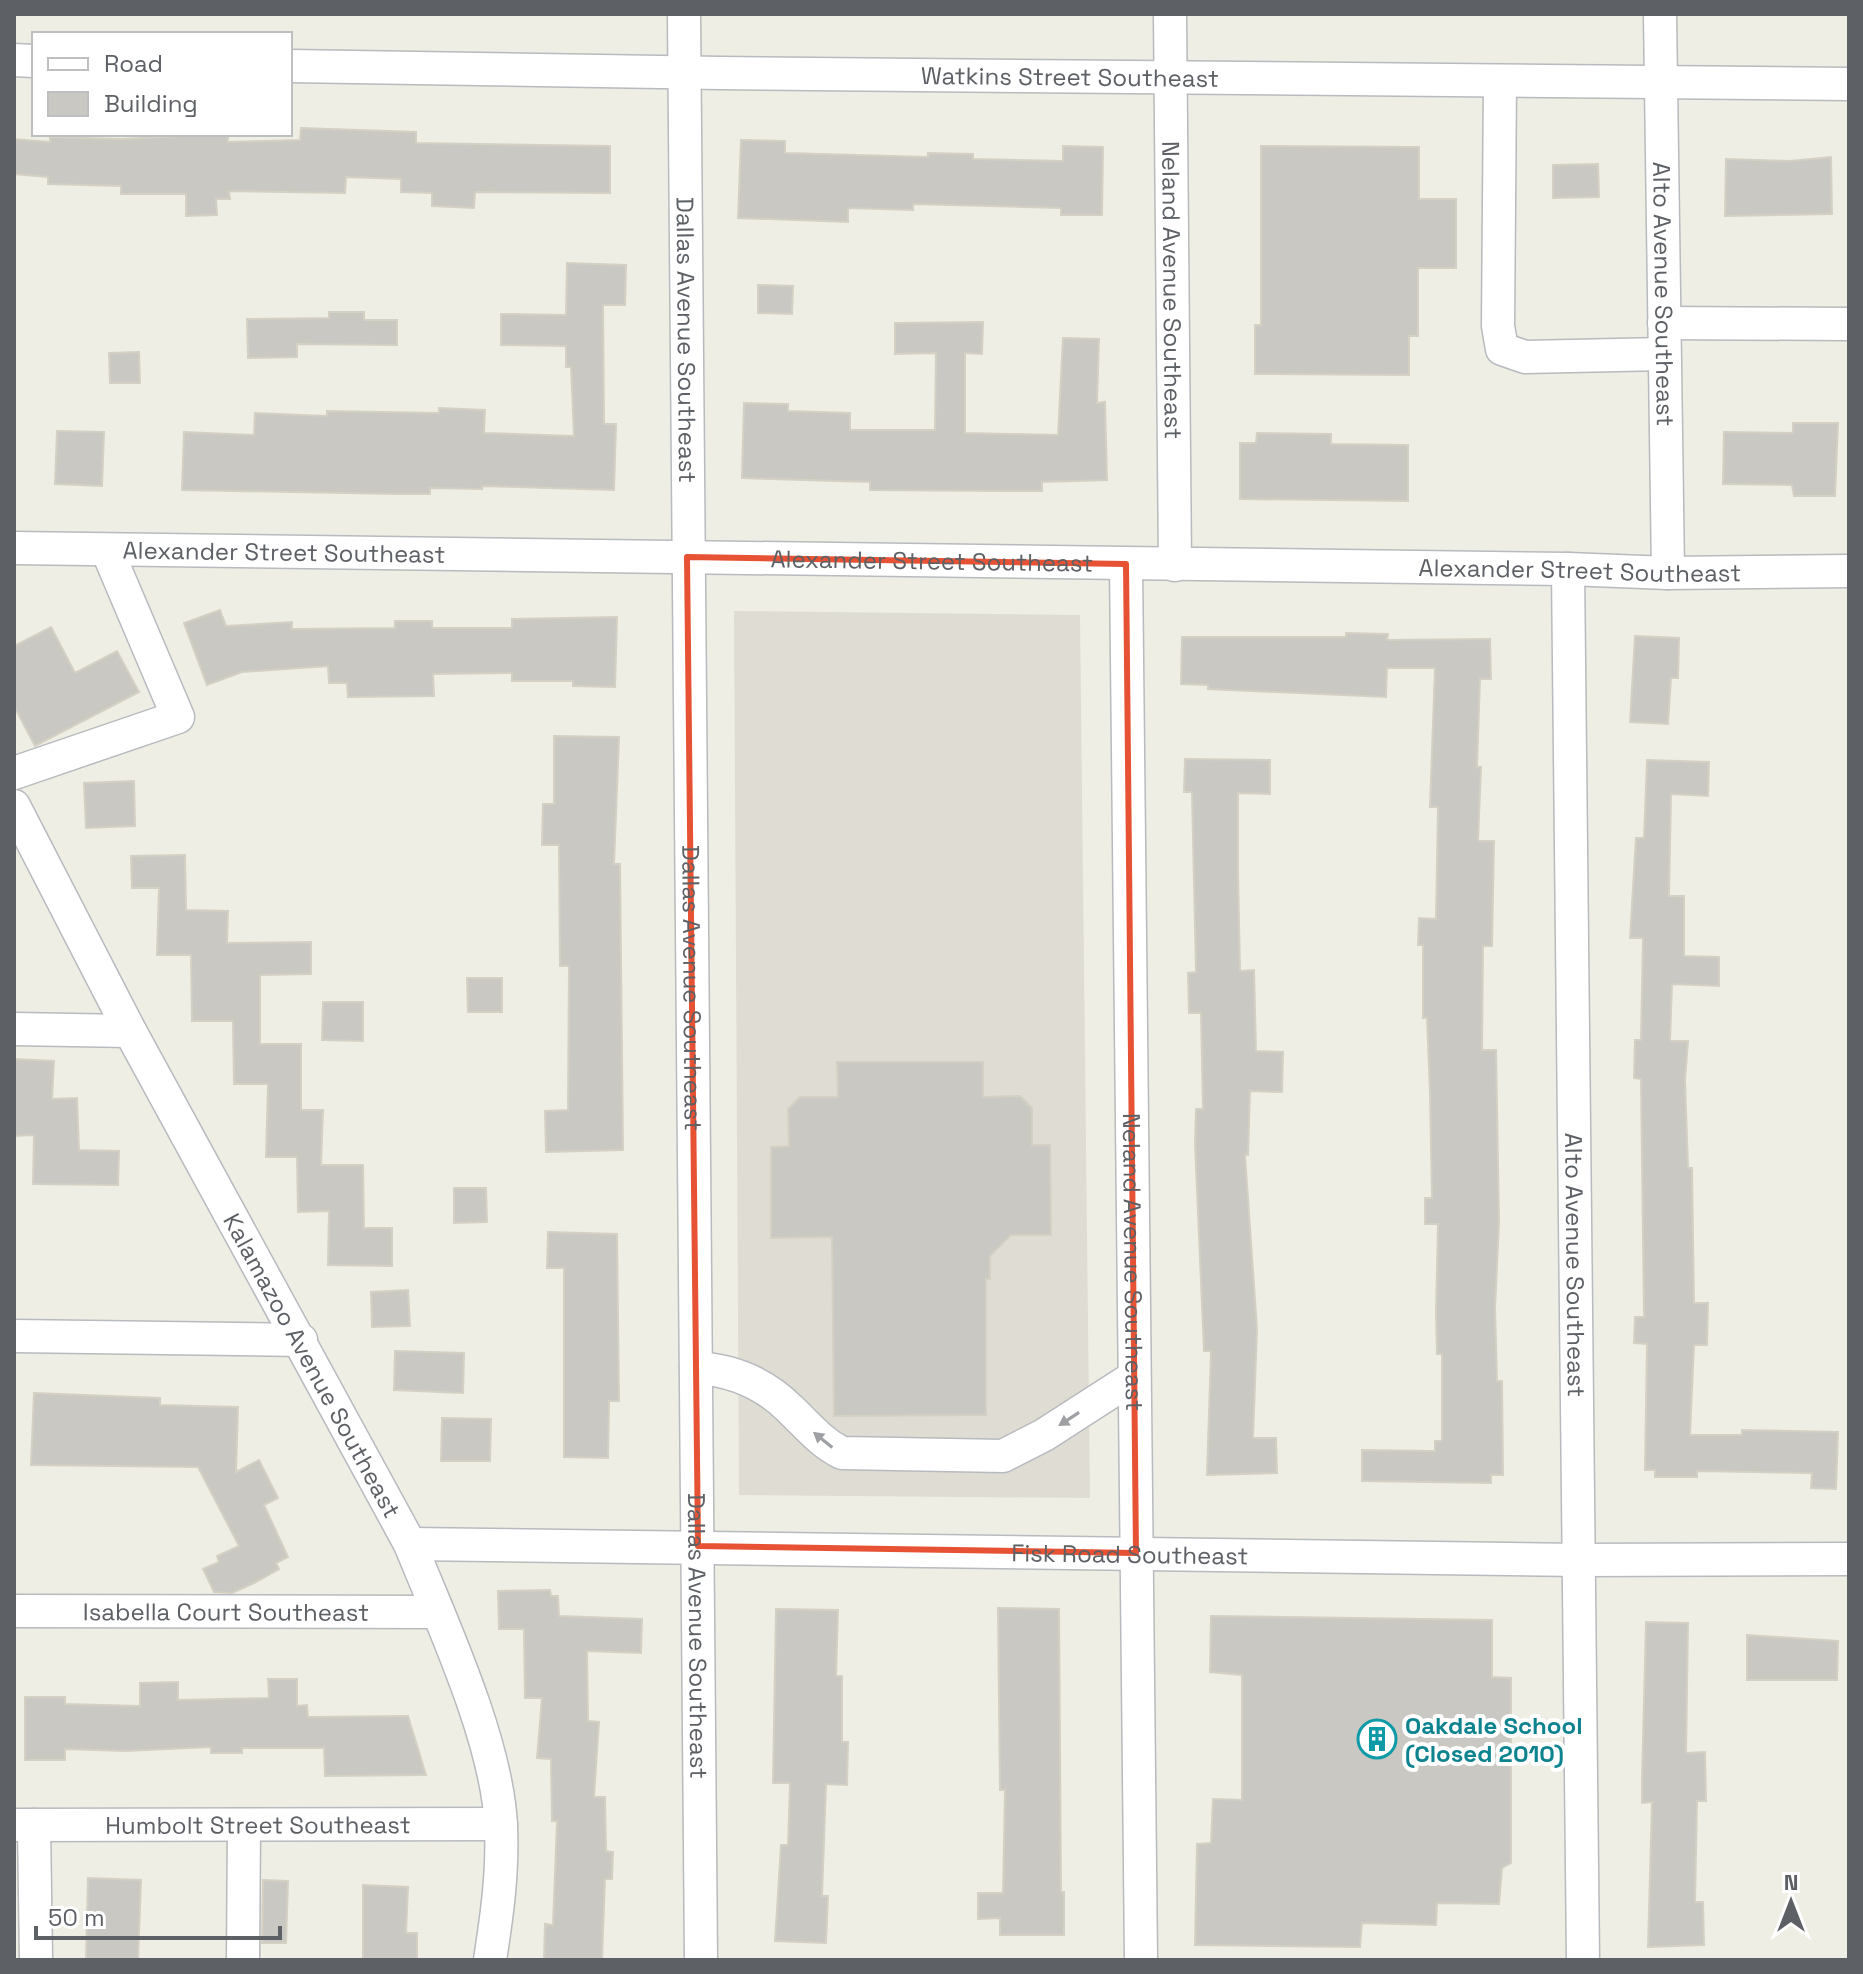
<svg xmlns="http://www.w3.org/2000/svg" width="1863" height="1974" font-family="'Space Grotesk',sans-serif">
<rect width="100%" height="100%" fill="#efeee5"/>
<path fill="#dfddd3" d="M734,611L1080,615L1090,1498L739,1495Z"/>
<g fill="#cac8c2" stroke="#d4d0c3" stroke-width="2">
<path d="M301,128L416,132V143L610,146V193L475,192L474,208L432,206V193L401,192V179L346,177L345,193L229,191L230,199H216L217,215L186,216V194H121V186L48,184V177L14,174V139L50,142V137L121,139L228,134V142L300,140Z"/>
<path d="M741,140L785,141V153L928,157V153L973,154V159L1063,161V146L1103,147L1102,215H1061V208L913,204V210L848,208V222L738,218Z"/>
<path d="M1261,146L1419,147V199H1456V268H1418V336H1409V375L1255,374V325H1261Z"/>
<path d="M1831,157L1832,214L1725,216L1726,159L1790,161Z"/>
<path d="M1598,164L1599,197L1553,198V165Z"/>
<path d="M567,263L626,265L625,305H603L604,424H616L614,490L482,486V489L430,488V494H396L182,490L184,432L254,435L255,413L327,416V411L439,413V408L485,410L484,433L574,436L571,367H566V346L501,345V314L566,315Z"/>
<path d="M758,285L793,286L792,314L758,313Z"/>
<path d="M329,312H364V320H397V345L297,344V357L248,358L247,319L329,318Z"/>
<path d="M983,322L982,354L965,353V433L1058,435L1063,338L1099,339L1097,403L1105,402L1107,480L1042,482V491H1003L870,490V482L742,478L744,403L788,404V411L850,413V430H935L936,353L895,354V323Z"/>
<path d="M139,352L140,383H110L109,353Z"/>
<path d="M1793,423H1838L1835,496H1794L1792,485L1723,484L1724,432L1793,433Z"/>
<path d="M57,431L104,432L102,486L55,484Z"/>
<path d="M1257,433L1331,434V444L1408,445V501L1240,499V443H1256Z"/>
<path d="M220,610L226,626L292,622V629L395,628V621H432V628H512V619L617,617L615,687L573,686V681H512V673L433,674L434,696L348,697L347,683H329L328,666L242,672L207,685L184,623Z"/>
<path d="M51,627L75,673L117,651L139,692L35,746L14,706V646Z"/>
<path d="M1346,633L1388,634L1387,640L1490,639L1491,679H1480L1477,767H1481L1478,841H1494L1492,946H1483L1482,1050H1496L1499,1222L1495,1308L1497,1381H1502L1503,1475H1491V1483L1362,1481V1450L1435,1451V1441H1442V1354H1437L1436,1312L1438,1224H1425V1198H1432L1430,1093L1427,1018H1423V945H1418L1419,918L1436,919L1438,807H1430L1435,668H1387L1386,697L1208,689V685L1181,684L1182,637H1346Z"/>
<path d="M1635,636L1679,638L1678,678H1671L1668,724L1630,722Z"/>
<path d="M554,736L619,737L614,864H620L623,1150L546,1152L545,1111L568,1110L569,966H560L559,845H542L543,804H554Z"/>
<path d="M1185,759L1270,760V794L1238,793V873L1240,971L1254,970L1256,1051L1283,1052L1282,1092L1250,1091L1248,1155H1245L1257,1329L1253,1438H1276L1277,1473L1207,1475L1211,1351H1204L1195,1144L1196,1109H1203L1201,1013H1189L1188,973L1196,972L1192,792H1184Z"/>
<path d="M1647,760L1709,762L1708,796L1671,794L1669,896H1684V956L1719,957V986L1672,984L1670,1041H1688L1685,1080L1688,1168H1692L1694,1303H1708L1707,1345H1694L1690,1435H1742V1430L1838,1432L1836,1489L1811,1488L1812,1473L1697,1471V1477H1655V1470H1645L1647,1344L1634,1343L1635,1317H1644L1641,1079L1634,1078L1635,1040H1641L1643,938H1630L1636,838H1644Z"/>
<path d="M134,781L135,826L86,828L84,783Z"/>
<path d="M185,855L186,910L228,911L227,943L311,942V974L260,975V1044H301V1110H323L321,1165H363L364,1228H392V1266L328,1265L329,1211L298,1212L297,1157H266L268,1084H234L233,1021H192L191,955H157L159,888H132L131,856Z"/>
<path d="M467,978H502V1012H468Z"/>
<path d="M323,1002H363V1041L322,1040Z"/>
<path d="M14,1059L54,1061L52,1099L77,1098L79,1150L119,1151L118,1185L33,1184L34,1135L14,1136Z"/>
<path d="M837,1062H983V1097L1020,1096L1032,1108V1145H1050L1051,1235H1011L990,1256V1279H986V1415L834,1416L832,1237L771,1238V1147L789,1146L788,1109L800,1097H838Z"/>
<path d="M454,1188H486L487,1222L454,1223Z"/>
<path d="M548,1232L617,1234L619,1401H609L608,1458L564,1457V1268H547Z"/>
<path d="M408,1290L410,1326L372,1327L371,1292Z"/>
<path d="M395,1351L464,1353L463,1393L394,1390Z"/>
<path d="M34,1393L160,1398V1405L238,1407L236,1472L259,1460L278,1498L264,1505L288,1557L276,1563L279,1569L254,1583L232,1593L214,1592L203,1569L219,1562L217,1556L239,1546L198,1467L31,1465Z"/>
<path d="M442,1418L491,1419L490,1461H441Z"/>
<path d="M550,1590L551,1596H558L559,1616L642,1619L641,1653L587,1651L588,1721L599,1722L594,1797H605L606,1851L613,1852L612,1879H605L602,1960H544L545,1924L553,1925L557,1821H552L551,1759L537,1758L542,1698H525L524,1629H499L498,1591Z"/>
<path d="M998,1608L1059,1609L1061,1892H1064V1935H1000V1918L978,1919V1893H1003L1005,1790H1000Z"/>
<path d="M776,1609L838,1610L836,1676H842V1742H848L847,1785L826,1784L822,1896H828L826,1943L775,1941L781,1845H788L790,1783H773Z"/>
<path d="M1211,1616L1492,1620V1677L1511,1678V1863L1502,1868L1499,1904L1437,1903L1436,1925L1362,1923L1360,1947L1195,1945L1197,1844L1211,1843L1213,1799L1242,1800V1675L1210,1672Z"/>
<path d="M1646,1622L1688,1623L1686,1753L1705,1752L1706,1801H1697L1695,1902H1703L1704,1945L1648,1947L1652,1802L1642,1803V1780Z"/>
<path d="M1747,1635L1838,1641L1837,1680H1747Z"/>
<path d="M268,1679H297V1706L307,1705L308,1717L408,1716L426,1775L325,1776L324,1748H242V1753H211V1747L125,1751L65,1749V1760H25V1697H65V1704L140,1706V1683L178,1682V1700L269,1698Z"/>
<path d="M88,1878L141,1880L138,1960H86Z"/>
<path d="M263,1880L288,1881L286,1943H262Z"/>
<path d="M363,1885L408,1887L406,1933H417V1960H363Z"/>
</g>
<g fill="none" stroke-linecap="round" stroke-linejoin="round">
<defs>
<g id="minor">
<path id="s1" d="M684,14L701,1960"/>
<path id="s2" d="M1170,14L1175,565"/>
<path id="s3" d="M1660,14L1668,573"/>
<path d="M14,60L34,61"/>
<path id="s4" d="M290,66L721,73L1849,84"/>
<path d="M1500,82L1498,326L1502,349L1525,357L1664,354"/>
<path d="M1664,323L1849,324"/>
<path id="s5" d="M14,548L1568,569L1668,573L1849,571"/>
<path id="s6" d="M1126,564L1141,1960"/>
<path id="s7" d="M1568,569L1583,1960"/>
<path d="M14,773L178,717L107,550"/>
<path id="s8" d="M14,806L130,1031L410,1544C442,1623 498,1743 501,1827C503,1872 497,1915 490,1960"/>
<path d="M14,1029L130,1031"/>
<path d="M14,1336L301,1340"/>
<path d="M696,1368C732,1370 764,1383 790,1409C808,1426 820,1442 842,1453L1003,1456L1044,1435L1134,1377"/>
<path id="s9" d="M410,1544L1579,1560L1849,1559"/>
<path id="s10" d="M14,1611L438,1612"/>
<path id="s11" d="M14,1825L501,1824"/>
<path d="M34,1825L36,1960"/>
<path d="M243,1960L244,1825"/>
</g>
</defs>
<use href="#minor" stroke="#b7babe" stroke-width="35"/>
<use href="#minor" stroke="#fff" stroke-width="32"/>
</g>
<defs><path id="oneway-solid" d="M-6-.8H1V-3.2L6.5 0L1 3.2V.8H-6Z" transform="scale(2)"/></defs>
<g fill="#9ea0a3">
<use href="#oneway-solid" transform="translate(1069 1419) rotate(147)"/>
<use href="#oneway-solid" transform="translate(823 1440) rotate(-141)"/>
</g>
<path fill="none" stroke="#e65233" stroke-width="6" stroke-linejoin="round" d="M687,557L1126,564L1136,1553L698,1546Z"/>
<defs>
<symbol id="building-ring" viewBox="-11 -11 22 22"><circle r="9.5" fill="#fff" stroke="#0f9aa8" stroke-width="1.5"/><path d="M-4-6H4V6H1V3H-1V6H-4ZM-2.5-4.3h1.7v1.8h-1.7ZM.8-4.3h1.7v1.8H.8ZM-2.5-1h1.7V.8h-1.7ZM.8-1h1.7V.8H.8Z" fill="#0f9aa8"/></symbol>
</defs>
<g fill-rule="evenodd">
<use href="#building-ring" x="1355" y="1717" width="44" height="44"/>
</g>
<g text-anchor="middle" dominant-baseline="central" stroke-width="8" stroke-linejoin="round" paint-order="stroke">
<g font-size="24" fill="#5d6065" stroke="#fff">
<text stroke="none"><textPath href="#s4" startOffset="780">Watkins Street Southeast</textPath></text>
<text stroke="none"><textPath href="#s2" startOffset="276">Neland Avenue Southeast</textPath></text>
<text stroke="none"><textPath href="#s3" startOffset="280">Alto Avenue Southeast</textPath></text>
<text stroke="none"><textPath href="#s1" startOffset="326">Dallas Avenue Southeast</textPath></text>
<text stroke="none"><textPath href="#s5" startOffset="270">Alexander Street Southeast</textPath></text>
<text stroke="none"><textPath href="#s5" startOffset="918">Alexander Street Southeast</textPath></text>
<text stroke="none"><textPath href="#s5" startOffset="1566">Alexander Street Southeast</textPath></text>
<text stroke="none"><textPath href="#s1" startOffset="974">Dallas Avenue Southeast</textPath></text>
<text stroke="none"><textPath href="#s6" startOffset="698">Neland Avenue Southeast</textPath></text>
<text stroke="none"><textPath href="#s7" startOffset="696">Alto Avenue Southeast</textPath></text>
<text stroke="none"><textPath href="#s8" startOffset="634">Kalamazoo Avenue Southeast</textPath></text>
<text stroke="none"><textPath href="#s9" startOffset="720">Fisk Road Southeast</textPath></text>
<text stroke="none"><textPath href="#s10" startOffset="212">Isabella Court Southeast</textPath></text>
<text stroke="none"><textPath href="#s1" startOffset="1622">Dallas Avenue Southeast</textPath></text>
<text stroke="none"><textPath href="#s11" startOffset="244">Humbolt Street Southeast</textPath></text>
</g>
<g font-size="24" font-weight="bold" fill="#0d838f" stroke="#fff" text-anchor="start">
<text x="1405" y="1725">Oakdale School<tspan x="1405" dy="28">(Closed 2010)</tspan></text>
</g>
</g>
<rect width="1863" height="1974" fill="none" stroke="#5d6065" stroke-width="32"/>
<rect x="32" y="32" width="260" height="104" fill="#ffffff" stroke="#bebfc1" stroke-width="2"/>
<rect x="48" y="58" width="40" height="12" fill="#ffffff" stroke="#bebfc1" stroke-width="2"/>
<text x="104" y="72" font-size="24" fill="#5d6065">Road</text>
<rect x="48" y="92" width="40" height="24" fill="#cac8c2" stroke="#bebfc1" stroke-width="2"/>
<text x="104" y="112" font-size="24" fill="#5d6065">Building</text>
<g transform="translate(1791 1902)" stroke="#ffffff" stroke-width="6" paint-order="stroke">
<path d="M0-6L14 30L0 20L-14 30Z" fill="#5d6065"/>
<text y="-12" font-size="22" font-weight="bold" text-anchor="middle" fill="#5d6065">N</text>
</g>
<path d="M36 1926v12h244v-12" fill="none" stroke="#5d6065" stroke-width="4"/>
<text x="48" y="1926" font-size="24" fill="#5d6065" stroke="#ffffff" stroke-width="6" paint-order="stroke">50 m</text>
</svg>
